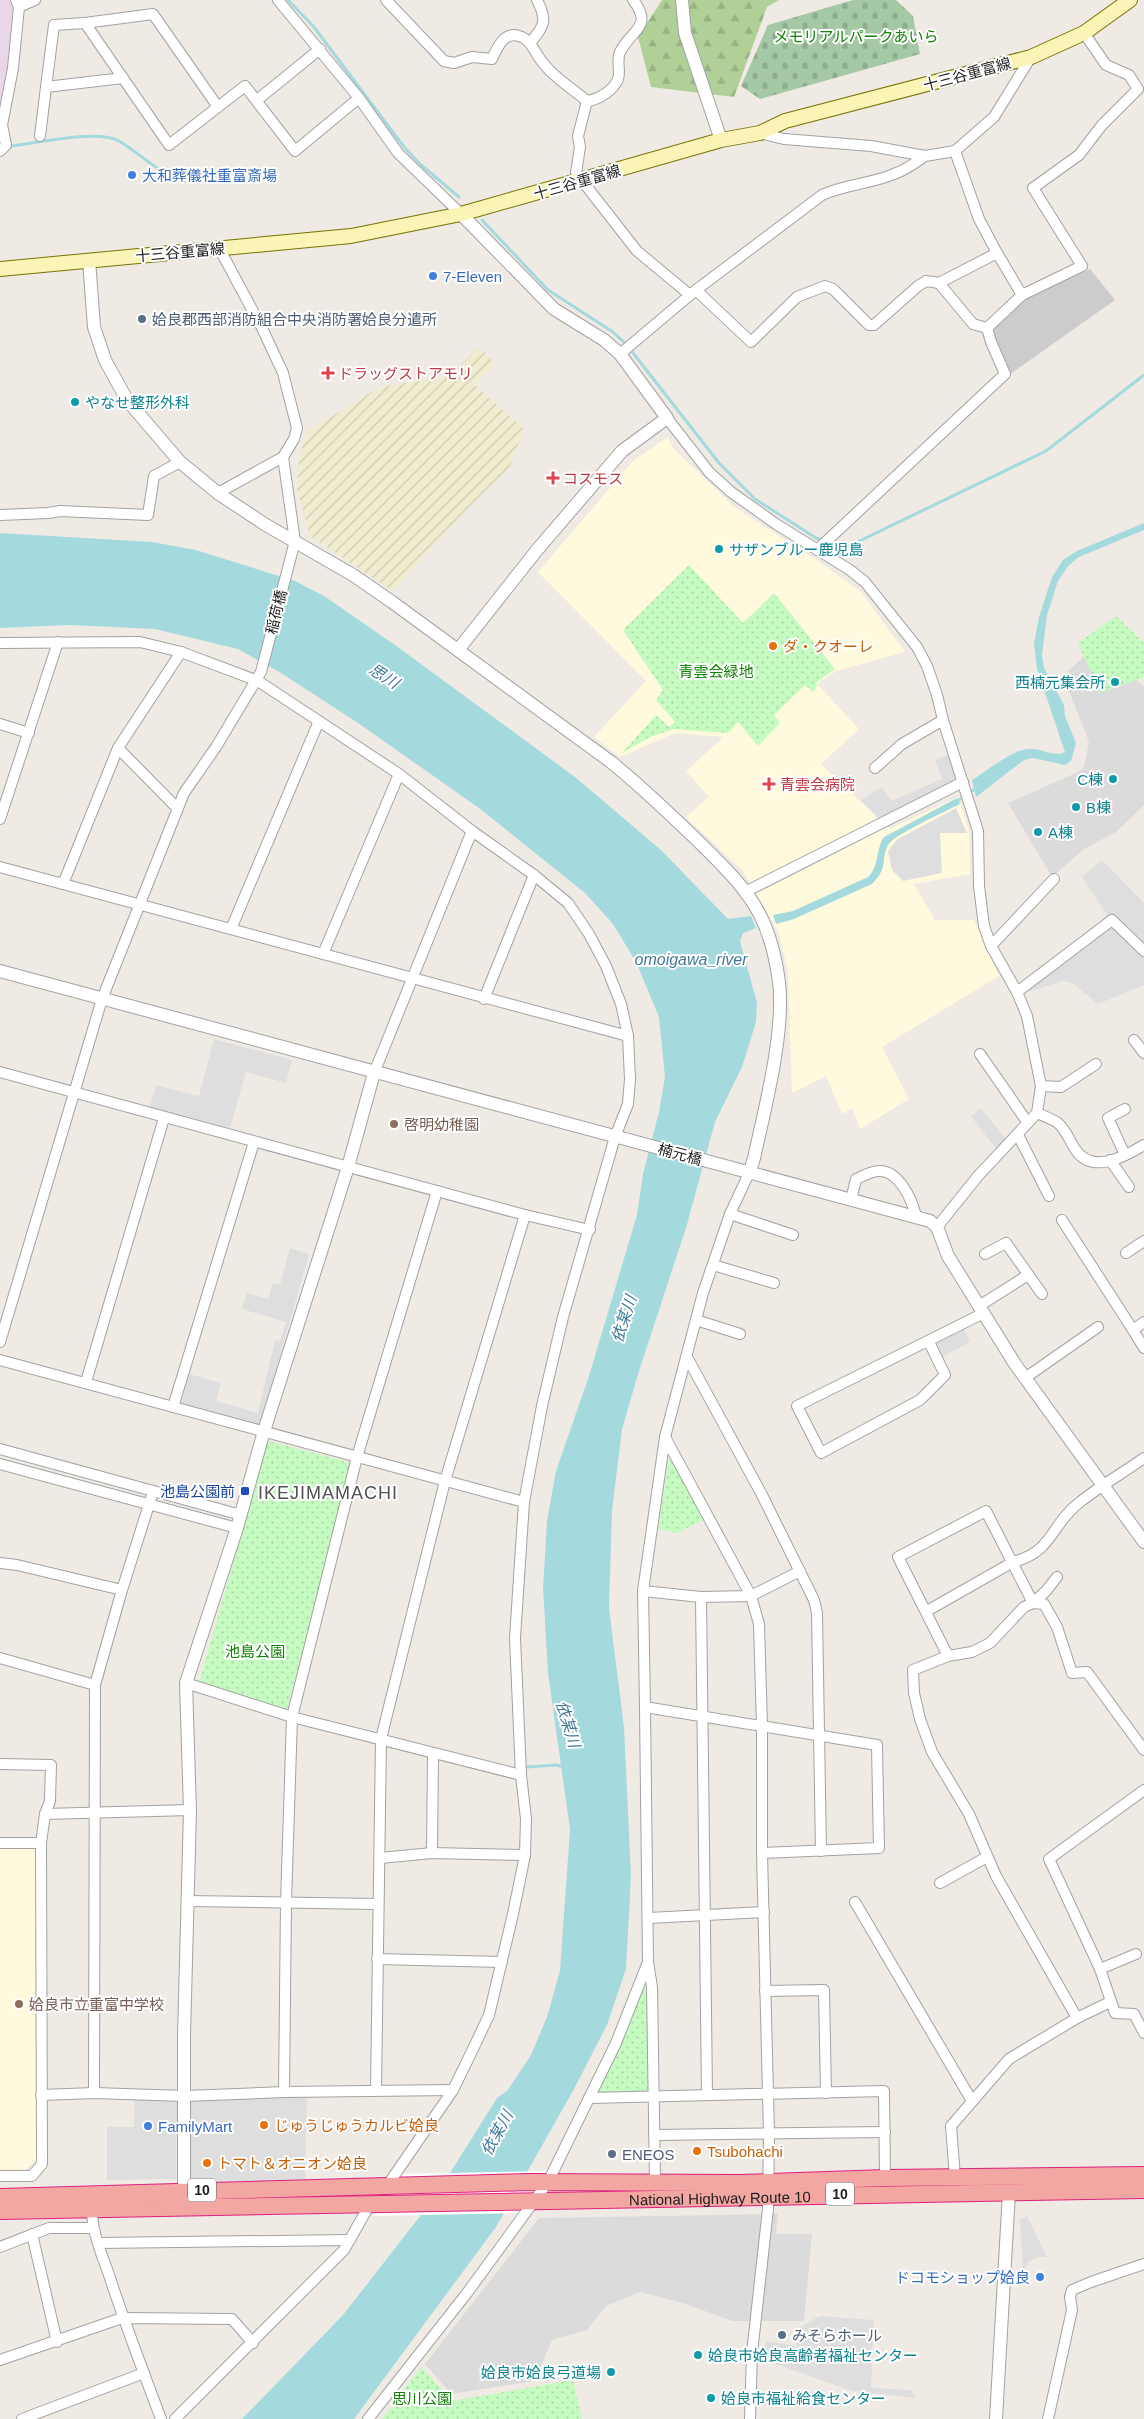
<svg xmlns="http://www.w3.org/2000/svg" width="1144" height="2419" font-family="Helvetica,'Noto Sans JP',sans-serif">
<defs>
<pattern id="farmland-furrows" width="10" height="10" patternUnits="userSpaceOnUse" patternTransform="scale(1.25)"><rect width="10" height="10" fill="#efeccf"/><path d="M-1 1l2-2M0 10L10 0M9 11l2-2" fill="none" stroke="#cccab1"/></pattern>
<pattern id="forest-firs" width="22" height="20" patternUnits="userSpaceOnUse" patternTransform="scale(1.25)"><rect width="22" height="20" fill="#b1d098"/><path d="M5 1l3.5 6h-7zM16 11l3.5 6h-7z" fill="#98b283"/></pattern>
<pattern id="cemetery-stones" width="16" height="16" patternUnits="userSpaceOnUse" patternTransform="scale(1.25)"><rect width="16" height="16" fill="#a5c9a5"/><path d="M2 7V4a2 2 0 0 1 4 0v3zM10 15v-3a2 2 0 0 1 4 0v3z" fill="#8eac8e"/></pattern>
<pattern id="park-dots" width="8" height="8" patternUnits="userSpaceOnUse" patternTransform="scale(1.25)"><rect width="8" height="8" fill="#c5fac0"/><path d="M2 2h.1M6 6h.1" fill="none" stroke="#a9d6a5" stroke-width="1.8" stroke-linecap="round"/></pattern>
</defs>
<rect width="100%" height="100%" fill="#f0eae4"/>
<g fill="#dcdbdb">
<path d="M1093,648L1144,686V805L1116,832L1084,849L1052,877L1008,803L1078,772L1084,767L1089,742L1063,676Z"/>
<path d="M778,2214L776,2234H812L804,2321H732L683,2303L640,2292L606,2306L587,2330L552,2340L535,2381L451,2394L425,2364L539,2218Z"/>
</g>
<path fill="#e9d6e8" d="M0,0H16L0,151Z"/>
<g fill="#fffade">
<path d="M668,437L672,447L734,507L815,559L860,591L905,652L836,671L817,684L859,729L821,764L889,829L958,797L969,831L970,874L914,884L935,920H974L999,976L882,1047L909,1099L860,1129L852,1108L842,1114L826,1076L792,1093L788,972L779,933L743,871L686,817L709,797L686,771L724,737L675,733L620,757L594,737L646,681L538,572L633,461Z"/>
<path d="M38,1847L37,2159L20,2174L0,2173V1848Z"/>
</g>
<path fill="#ccc" d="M1090,269L1115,300L1009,375L990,329L1028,298Z"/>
<path fill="url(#farmland-furrows)" d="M479,347L495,363L475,385L524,429L510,467L469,507L393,591L310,536L297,489L299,459L306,432L380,387L449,376Z"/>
<path fill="url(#forest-firs)" d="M662,0H779L767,7L734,97L651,87L638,37Z"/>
<path fill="url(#cemetery-stones)" d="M853,0H896L913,16L920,54L760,99L741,86L768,25Z"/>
<g fill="url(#park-dots)">
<path d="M689,565L743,623L774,593L835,669L816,683L817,686L813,692L805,685L774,715L780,723L758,746L738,722L728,733L674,729L650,737L622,753L656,715L669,727L675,722L656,700L663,690L623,630Z"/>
<path d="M1116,616L1144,643V677L1100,693L1078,643Z"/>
<path d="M268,1441L352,1463L287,1709L199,1683Z"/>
<path d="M670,1455L704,1519L678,1533L658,1529Z"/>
<path d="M644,1987H648L649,2088L645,2092L602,2093L598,2091L620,2047Z"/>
<path d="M421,2367L452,2401L573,2380L582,2419H382Z"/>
</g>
<g fill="#dedede">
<path d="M950,754L958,780L879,818L861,800L882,787L891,801L942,779L935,760Z"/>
<path d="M956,808L967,833H940L942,873L903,881L892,870L888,851L898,839Z"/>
<path d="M1102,860L1144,903V985L1098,1004L1072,983L1063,981L1021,994L1016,988L1099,923L1107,914L1082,877Z"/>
<path d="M214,1039L292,1060L286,1083L246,1072L230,1128L150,1107L156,1085L199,1096Z"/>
<path d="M981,1108L1007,1141L996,1149L971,1116Z"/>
<path d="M290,1248L309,1254L260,1427L181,1404L189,1374L221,1383L216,1401L258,1413L275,1340L280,1341L286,1322L242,1309L247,1293L268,1299L273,1283L280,1285Z"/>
<path d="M963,1327L970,1342L942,1357L935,1341Z"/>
<path d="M307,2092L305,2188L183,2190L185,2096Z"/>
<path d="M135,2098H174L177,2103L176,2179L107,2180V2127H134Z"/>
<path d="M1027,2216L1047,2257H1038L1028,2262L1023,2273L1020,2220Z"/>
<path d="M820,2316L874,2320L871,2388L912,2390L915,2398L852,2391L761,2359L766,2341L796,2346L800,2327Z"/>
</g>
<g fill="#a4dade">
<path d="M1144,523V530L1079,557L1068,566L1058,581L1047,615L1042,655L1044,668L1064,705L1065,716L1076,743L1071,761L1065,765L1033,758L1024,760L976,797L972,780C987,771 1010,751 1027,749C1040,747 1053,758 1065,752L1037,669L1034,644L1039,617L1052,577L1063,560L1077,551Z"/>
<path d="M0,533L152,542L196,550L295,581L324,596L395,645L575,777L661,850L728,919L751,916L756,928L743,933L740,941L757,1003L756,1022L742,1067L715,1122L686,1228L639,1371L622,1429L612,1511L609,1608L624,1727L631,1875L626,1969L607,2025L574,2089L496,2227L354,2419H242L343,2315L435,2197L497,2098L507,2091L531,2055L547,2017L560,1971L570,1829L548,1673L543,1588L547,1521L556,1471L589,1376L637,1215L643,1174L659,1112L665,1077L659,1017L636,962L613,924L585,893L479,808L358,723L281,673L238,649L155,629L70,625L0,628Z"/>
<path d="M957,798L960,804C947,811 893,835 888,845C880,861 889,867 872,884L794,919L776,924L773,915L793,911L868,877C880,866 875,850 884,837Z"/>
</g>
<path fill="#fff" d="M549,2171L522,2213L373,2216L401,2174Z"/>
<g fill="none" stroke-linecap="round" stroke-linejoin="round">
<g stroke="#a4dade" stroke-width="3">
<path d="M288,0L314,27L404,147L420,164L459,197"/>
<path d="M12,146C37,143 97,129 119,141C141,154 160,175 185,181"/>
<path d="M482,220L548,290L613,332L626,344L719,463L755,499L816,538L837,546H849L1046,451L1144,375"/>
<path d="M956,802L978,787"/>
<path d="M527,1767L557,1765L563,1767"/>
</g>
<defs>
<g id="minor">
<path d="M16,0L19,7L35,0"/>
<path d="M278,0L359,98L398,153L461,214"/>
<path d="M386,0L444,61L454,63L472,57L492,59C497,48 504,31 519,36C529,39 533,48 538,56C549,74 571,88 587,101L578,136L580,147L576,173L637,251L690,295"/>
<path d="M85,23L54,25L46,87L123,78"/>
<path d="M530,43C544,26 548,21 537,0"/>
<path d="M257,100L320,49"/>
<path d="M587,101C598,100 614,90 618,79C621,71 616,61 620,52C631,30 654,27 633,0"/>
<path d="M218,107L153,14L85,23L169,145L245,86L295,151L359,98"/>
<path d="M760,133L784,139L871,146L925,156L955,151L994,117L1031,57"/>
<path d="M40,136L46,87"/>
<path d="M0,151L6,145L2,125L13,68L19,7"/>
<path d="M696,290L751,342L797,297L825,286L833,289L869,325H874L918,286L926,281L939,283"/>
<path d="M1022,295L1082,266L1033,188L1079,155L1102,125L1138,89L1129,75L1106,65L1084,33"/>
<path d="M987,328L1022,295L997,253"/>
<path d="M620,354L696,290L822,195C845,184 871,184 894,174C906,170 915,163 925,156"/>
<path d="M667,418L709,472L731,492L776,524L850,570L865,582L917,647L927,666L937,695L943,720L978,831L979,886L984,926L991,946L1017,992L1027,1016L1041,1086L1037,1113L978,1176L937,1227"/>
<path d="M218,493L283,457L294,439L297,428L283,373L262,328L219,248"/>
<path d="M0,515L48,513L60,511L148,515L154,476L180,462"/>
<path d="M817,550L1005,374L991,342L987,328L973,324L939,283L997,253L979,219L955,151"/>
<path d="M0,643L140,642L181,652L258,681L399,774L472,831L534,875L568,903L589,934L606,966L621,1004L628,1036L630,1079L628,1104L615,1137L563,1317L542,1406L524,1502L515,1638L521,1775L526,1819L525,1855L513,1914L489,2015L473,2049L453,2090L387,2186"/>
<path d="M0,724L29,733"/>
<path d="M118,748L177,808"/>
<path d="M875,768L902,744L943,720"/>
<path d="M0,819L58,642"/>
<path d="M0,867L628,1036"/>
<path d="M63,884L118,748L181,652"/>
<path d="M745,892L963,782"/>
<path d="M231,929L319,721"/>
<path d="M991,946L1054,879"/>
<path d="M323,954L399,774"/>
<path d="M1017,992L1112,920L1144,951"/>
<path d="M484,999L534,875"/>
<path d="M1134,1040L1144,1053"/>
<path d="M980,1054L1028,1123"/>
<path d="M0,1072L525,1215L590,1230"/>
<path d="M374,1073L472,831"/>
<path d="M1041,1086L1061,1087L1096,1064"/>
<path d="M1037,1113C1044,1116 1052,1119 1058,1123C1065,1129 1070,1141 1075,1149C1092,1175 1124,1157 1144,1145"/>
<path d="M1018,1135L1049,1196"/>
<path d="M1125,1155L1108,1118L1125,1109"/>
<path d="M1110,1160L1129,1187"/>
<path d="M851,1200L856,1179C863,1176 872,1171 879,1171C899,1170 912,1200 916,1216"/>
<path d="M730,1214L793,1235"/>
<path d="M1062,1220L1133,1330L1144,1322"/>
<path d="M1126,1253L1144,1241"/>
<path d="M985,1254L1006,1243L1042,1294"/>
<path d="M713,1265L774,1283"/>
<path d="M979,1306L1028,1275"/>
<path d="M696,1320L740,1334"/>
<path d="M1133,1330L1144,1348"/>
<path d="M0,1342L102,999L184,793L216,747L261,672L295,541L283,457"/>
<path d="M929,1342L945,1375L920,1400L821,1453L797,1406L984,1313"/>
<path d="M687,1357L761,1493L814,1600L817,1613L821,1851"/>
<path d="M0,1360L524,1502"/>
<path d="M1025,1378L1098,1327"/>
<path d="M86,1382L164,1118"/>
<path d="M173,1407L254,1142"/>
<path d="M665,1437L751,1596L759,1624L762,1727V1853L769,2134L768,2209L752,2353L750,2419"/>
<path d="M0,1449L241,1515"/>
<path d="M0,1464L237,1528"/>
<path d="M0,1563L17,1565L122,1590"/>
<path d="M1057,1577L1046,1591L1033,1603L1024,1607L990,1643L972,1652L948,1656L913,1670L914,1693L920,1719L932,1752L969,1814L996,1876L1077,2018"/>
<path d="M643,1591L701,1597L751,1596L800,1571"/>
<path d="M701,1597L707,2095"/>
<path d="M1033,1603L1044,1604L1057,1627L1072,1673L1087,1672L1144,1750"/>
<path d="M927,1611L1013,1562C1054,1551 1050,1525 1080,1502C1100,1486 1123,1473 1144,1458"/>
<path d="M948,1656L898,1557L986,1511L1033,1603"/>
<path d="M0,1658L95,1685"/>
<path d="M186,1683L292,1717L521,1775"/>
<path d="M645,1707L643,1591L665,1437L703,1293L730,1214L750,1171"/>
<path d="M0,1764L51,1765L50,1801L45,1814L41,1843L42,2164L32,2176H0"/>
<path d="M1144,1790L1049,1859L1100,1969L1115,2013L1134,2014L1144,2033"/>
<path d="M45,1814L190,1810"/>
<path d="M0,1843H41"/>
<path d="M432,1853L433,1753"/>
<path d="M380,1858L432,1853L525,1855"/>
<path d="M940,1883L987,1857"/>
<path d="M187,1901L377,1904"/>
<path d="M855,1902L972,2101"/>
<path d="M649,1918L764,1912"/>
<path d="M377,1959L502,1962"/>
<path d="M1100,1969L1136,1954"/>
<path d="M765,1991L824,1990L826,2093"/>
<path d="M376,2090L381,1739L445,1481L525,1215"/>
<path d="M284,2092L286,1903L292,1717L357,1457L437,1191"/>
<path d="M94,2093L95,1685L122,1590L153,1492"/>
<path d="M41,2095L94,2093L185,2096L284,2092L453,2090"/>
<path d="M589,2098L884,2091L885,2178"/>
<path d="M654,2135L885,2132"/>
<path d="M955,2177L951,2126L1009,2059L1077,2018L1110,2002"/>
<path d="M655,2182L652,1987L648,1962L645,1707L877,1745L879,1848L762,1853"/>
<path d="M92,2206C91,2230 101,2252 109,2275C125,2324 143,2371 161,2419"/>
<path d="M32,2234L57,2342"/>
<path d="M98,2243L350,2240"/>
<path d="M0,2247L49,2228H93"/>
<path d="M0,2360L122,2318L232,2319L253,2343"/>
<path d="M22,2419L144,2373"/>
<path d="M175,2419L344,2250L370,2204"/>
<path d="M368,2419L467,2293L548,2182L616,2043L648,1962"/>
<path d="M1048,2419L1072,2310L1070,2297L1072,2290L1091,2282L1144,2264"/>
</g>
<g id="tertiary">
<path d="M682,0L685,33L721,140"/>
<path d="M89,260L94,327L105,360L127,400L180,462L219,494L266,525L353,575L392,602L611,762C642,787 670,814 698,841C720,863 744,885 759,913C770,934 776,959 779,982C785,1032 765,1108 754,1158L750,1171"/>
<path d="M458,650L537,550L622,451L667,418L620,354L604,340L554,309L461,214"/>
<path d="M0,971L930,1221L937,1227L948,1256L1015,1364L1144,1542"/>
<path d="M184,2199V2036L190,1810L186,1683L237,1528L264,1431L348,1167L374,1073"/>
<path d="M996,2419L1009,2192"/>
</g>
<path id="secondary" d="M0,269L351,236L461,214L721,140L760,133L785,121L1031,57L1084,33L1130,0"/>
<g id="trunk">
<path d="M0,2197L530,2182L740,2183L885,2178L1144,2175"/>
<path id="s1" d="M0,2211L1144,2190"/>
</g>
</defs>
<use href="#minor" stroke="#a2a2a2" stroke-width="12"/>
<use href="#tertiary" stroke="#a2a2a2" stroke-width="14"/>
<use href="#secondary" stroke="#787303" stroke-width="16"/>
<use href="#trunk" stroke="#de207f" stroke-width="18"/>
<use href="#minor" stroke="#fff" stroke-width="10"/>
<use href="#tertiary" stroke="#fff" stroke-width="12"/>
<use href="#secondary" stroke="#fbf4b7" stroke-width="14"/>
<use href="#trunk" stroke="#f3a7a3" stroke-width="16"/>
</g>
<g fill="#3f7fe0" stroke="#fff" stroke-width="2">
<circle cx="132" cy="175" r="5"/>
<circle cx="433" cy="276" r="5"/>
<circle cx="148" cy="2126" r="5"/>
<circle cx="1040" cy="2277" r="5"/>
</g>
<g fill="#5c6f8a" stroke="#fff" stroke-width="2">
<circle cx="142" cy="319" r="5"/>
<circle cx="612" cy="2154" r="5"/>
<circle cx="782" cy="2335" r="5"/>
</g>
<g fill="#e0444e" stroke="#fff" stroke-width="2">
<path d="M325.5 365.5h5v5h5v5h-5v5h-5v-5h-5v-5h5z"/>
<path d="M550.5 470.5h5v5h5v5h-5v5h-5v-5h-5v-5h5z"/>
<path d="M766.5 776.5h5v5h5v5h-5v5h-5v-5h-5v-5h5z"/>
</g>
<g fill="#0f9aa8" stroke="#fff" stroke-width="2">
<circle cx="75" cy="402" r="5"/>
<circle cx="719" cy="549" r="5"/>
<circle cx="1115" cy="682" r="5"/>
<circle cx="1113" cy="779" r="5"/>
<circle cx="1076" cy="807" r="5"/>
<circle cx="1038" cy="832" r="5"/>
<circle cx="698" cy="2355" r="5"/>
<circle cx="611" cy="2372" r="5"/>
<circle cx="711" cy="2398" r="5"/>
</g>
<g fill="#e8710a" stroke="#fff" stroke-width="2">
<circle cx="773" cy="646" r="5"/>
<circle cx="264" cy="2125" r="5"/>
<circle cx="697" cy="2151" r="5"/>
<circle cx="207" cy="2163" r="5"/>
</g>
<g fill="#8d6e63" stroke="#fff" stroke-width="2">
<circle cx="394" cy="1124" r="5"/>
<circle cx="19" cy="2004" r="5"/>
</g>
<rect fill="#1a4fb4" stroke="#fff" stroke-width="2" x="240" y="1486" width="10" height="10" rx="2.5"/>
<g text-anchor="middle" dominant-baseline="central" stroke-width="4" stroke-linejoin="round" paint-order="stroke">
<g fill="#fff" stroke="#626262" stroke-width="1">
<rect x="188" y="2178.5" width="28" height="23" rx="4"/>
<rect x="826" y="2182.5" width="28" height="23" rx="4"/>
</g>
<g font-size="14" font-weight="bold" fill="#1e1e1e">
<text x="202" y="2190">10</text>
<text x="840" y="2194">10</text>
</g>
<g font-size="15" fill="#128009" stroke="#fff">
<text x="856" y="36">メモリアルパークあいら</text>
<text x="716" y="671">青雲会緑地</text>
<text x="255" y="1651">池島公園</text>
<text x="422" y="2398">思川公園</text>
</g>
<g font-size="15" fill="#1e1e1e" stroke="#fff">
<text transform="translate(967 74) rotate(-15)">十三谷重富線</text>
<text transform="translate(577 182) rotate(-16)">十三谷重富線</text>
<text transform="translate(180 252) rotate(-5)">十三谷重富線</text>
<text transform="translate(276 612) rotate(-76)">稲荷橋</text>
<text transform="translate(680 1154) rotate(15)">楠元橋</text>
<text stroke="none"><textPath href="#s1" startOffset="720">National Highway Route 10</textPath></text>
</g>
<g font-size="15" fill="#366cbe" stroke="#fff" text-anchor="start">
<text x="142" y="175">大和葬儀社重富斎場</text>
<text x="443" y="276">7-Eleven</text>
<text x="158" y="2126">FamilyMart</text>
<text x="1030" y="2277" text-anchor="end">ドコモショップ姶良</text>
</g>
<g font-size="15" fill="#4e5e75" stroke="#fff" text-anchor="start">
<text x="152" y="319">姶良郡西部消防組合中央消防署姶良分遣所</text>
<text x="622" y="2154">ENEOS</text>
<text x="792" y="2335">みそらホール</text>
</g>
<g font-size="15" fill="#be3a42" stroke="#fff" text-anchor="start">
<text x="338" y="373">ドラッグストアモリ</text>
<text x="563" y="478">コスモス</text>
<text x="780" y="784">青雲会病院</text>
</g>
<g font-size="15" fill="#0d838f" stroke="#fff" text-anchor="start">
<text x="85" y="402">やなせ整形外科</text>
<text x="729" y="549">サザンブルー鹿児島</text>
<text x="1105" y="682" text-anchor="end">西楠元集会所</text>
<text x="1103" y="779" text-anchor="end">C棟</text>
<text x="1086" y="807">B棟</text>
<text x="1048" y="832">A棟</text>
<text x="708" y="2355">姶良市姶良高齢者福祉センター</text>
<text x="601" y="2372" text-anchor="end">姶良市姶良弓道場</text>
<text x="721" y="2398">姶良市福祉給食センター</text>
</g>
<g font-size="15" fill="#c56008" stroke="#fff" text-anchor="start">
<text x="783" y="646">ダ・クオーレ</text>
<text x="274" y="2125">じゅうじゅうカルビ姶良</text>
<text x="707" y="2151">Tsubohachi</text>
<text x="217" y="2163">トマト＆オニオン姶良</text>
</g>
<g font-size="15" fill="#785e54" stroke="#fff" text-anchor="start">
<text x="404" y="1124">啓明幼稚園</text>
<text x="29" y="2004">姶良市立重富中学校</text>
</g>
<g font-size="15" fill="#164399" stroke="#fff" text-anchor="end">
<text x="235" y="1491">池島公園前</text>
</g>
<g font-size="16" font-style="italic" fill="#417a98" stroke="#fff">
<text transform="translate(384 676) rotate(32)">思川</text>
<text x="691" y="959">omoigawa_river</text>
<text transform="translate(624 1319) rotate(-72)">依某川</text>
<text transform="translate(568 1724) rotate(73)">依某川</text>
<text transform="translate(497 2133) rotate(-61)">依某川</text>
</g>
<g font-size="18" letter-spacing="1" fill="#515151" stroke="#fff">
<text x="328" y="1493">IKEJIMAMACHI</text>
</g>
</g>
</svg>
